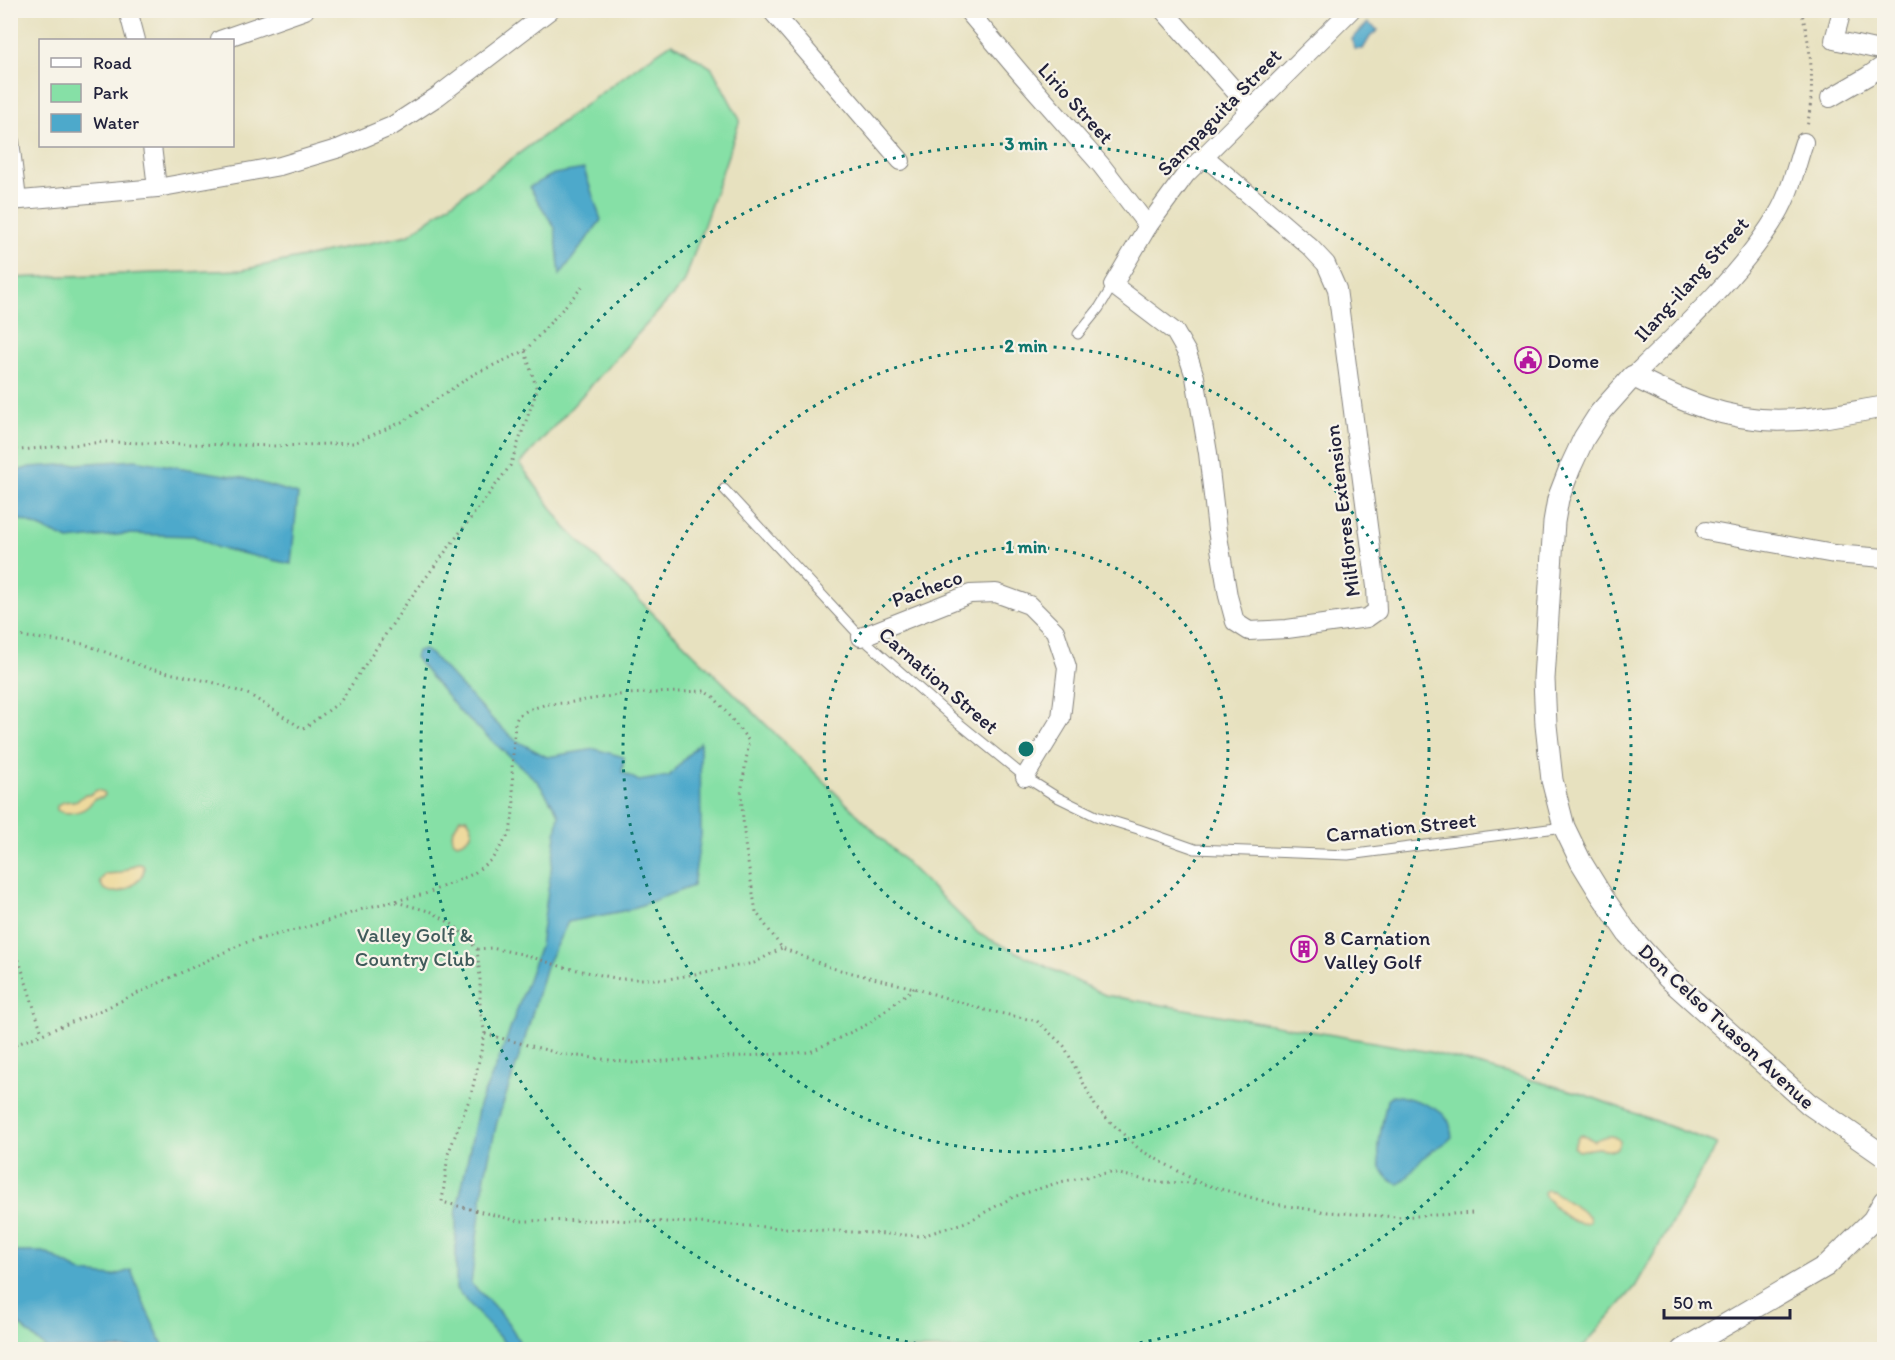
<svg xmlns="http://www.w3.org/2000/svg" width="1895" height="1360" font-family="Itim,sans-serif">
<rect width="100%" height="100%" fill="#f7f3e8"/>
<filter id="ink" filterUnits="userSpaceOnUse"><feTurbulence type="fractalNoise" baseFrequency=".0167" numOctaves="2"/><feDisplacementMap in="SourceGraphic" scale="12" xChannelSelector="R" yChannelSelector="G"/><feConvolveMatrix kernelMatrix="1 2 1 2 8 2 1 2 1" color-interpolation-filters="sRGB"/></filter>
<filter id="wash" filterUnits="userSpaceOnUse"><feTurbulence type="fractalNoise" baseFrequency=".008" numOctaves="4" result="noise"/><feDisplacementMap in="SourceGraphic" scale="24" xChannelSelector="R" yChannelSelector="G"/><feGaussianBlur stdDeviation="1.35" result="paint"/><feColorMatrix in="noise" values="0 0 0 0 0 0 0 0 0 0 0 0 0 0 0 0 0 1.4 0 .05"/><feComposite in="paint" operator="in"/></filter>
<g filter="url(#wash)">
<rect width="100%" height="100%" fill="#e7e1bf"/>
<path fill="#86e0a6" stroke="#548170" stroke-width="1.5" d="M672,43L712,68L740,120L684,283L520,464L565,527L979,934L1105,995L1430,1052L1583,1094L1717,1144L1635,1287L1581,1349H11L10,278L242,270L408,235L642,63Z"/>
<g fill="#eeda9e" stroke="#887e6c" stroke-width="1.5">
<path d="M97,790L104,792L105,795L102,798L94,799C92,801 90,805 87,807C80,813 64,815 57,810V806C63,800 69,802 77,801L85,794L89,795Z"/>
<path d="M460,818H467C477,831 471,839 457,843L453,840L452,833Z"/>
<path d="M139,864L143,865C148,876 128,892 116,892C111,893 107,891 103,888L100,882L105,874L120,873L134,865Z"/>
<path d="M1584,1135L1594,1141C1604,1136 1612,1133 1620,1141L1618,1148L1613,1150L1597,1148L1578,1151L1573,1147L1579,1136Z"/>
<path d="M1547,1190L1552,1191L1589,1216L1590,1221C1575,1231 1554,1206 1545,1196L1544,1192Z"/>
</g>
<g fill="#4da9cb" stroke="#386683" stroke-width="1.5">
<path d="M1368,23L1378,30L1370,37L1363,49H1354L1352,39Z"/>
<path d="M584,169L601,220L560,275L555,228L529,187L554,174Z"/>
<path d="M135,460L243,478L298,494L291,564L218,548L194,536L126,534L69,540L27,522L11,517V473L30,467Z"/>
<path d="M423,649L431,654L494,721L515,740L547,757L595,749L624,757L622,772L639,781L669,776L700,742L701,835L693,886L628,910L568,922L546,966L524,1042L497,1122L485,1175L471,1284C491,1302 513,1323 522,1349H510L456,1289V1214L479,1105L500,1057L540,946L559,814L538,782L461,713L420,664L415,657L417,651Z"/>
<path d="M1393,1095C1408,1097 1443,1107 1449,1122C1451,1126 1451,1132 1452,1137C1442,1148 1439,1145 1429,1153C1416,1162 1413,1175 1399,1184C1365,1174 1383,1124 1387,1100Z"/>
<path d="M10,1252H44L83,1273L113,1276L131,1270L146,1309L165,1349H47L16,1322L11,1304Z"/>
</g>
</g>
<g filter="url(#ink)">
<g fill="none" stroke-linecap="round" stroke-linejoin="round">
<defs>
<g id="service">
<path d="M1078,334L1099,308L1113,285"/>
<path d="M724,489L861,637L955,720L1025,777L1057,797L1096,816L1138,829L1195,849L1348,855L1564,827"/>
</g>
<g id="minor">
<path d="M128,10L136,40"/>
<path d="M771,10L901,161"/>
<path d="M967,10L1022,75L1101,165L1148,226"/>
<path d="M1163,10L1251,109"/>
<path d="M1842,10L1834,40L1884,51"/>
<path d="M220,40L305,10"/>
<path d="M1830,98L1868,76L1884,65"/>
<path d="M10,141L17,200"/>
<path d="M152,146L157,188"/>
<path d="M1205,157L1310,247L1326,264L1337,289L1376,587L1377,611L1367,618L1287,629L1249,631L1235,622L1228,596L1217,530L1208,453L1195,377L1187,353L1175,332L1113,285L1148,226L1186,174L1351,10"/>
<path d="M10,201L157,188L280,166L340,148L392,126L438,96L550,10"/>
<path d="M1633,376C1681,330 1742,273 1777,215C1790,194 1796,166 1804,142"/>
<path d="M1706,531L1834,554L1884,558"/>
<path d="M861,637L970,594L996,593L1029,605L1055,631L1067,667L1061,718L1025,777"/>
</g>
<g id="tertiary">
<path d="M1884,407C1851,412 1818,420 1785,420C1729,422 1681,401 1633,376L1600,413L1584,438L1570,468L1558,499L1554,522L1544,679L1546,725L1552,780L1564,827L1581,862L1600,893L1628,934L1668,978L1809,1104L1884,1156"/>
<path d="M1682,1350L1826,1266L1873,1220L1884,1201"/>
</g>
</defs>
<use href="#service" stroke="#84827d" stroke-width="11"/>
<use href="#minor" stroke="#84827d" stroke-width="20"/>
<use href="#tertiary" stroke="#84827d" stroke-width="23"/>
<g stroke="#84827d" stroke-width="3" stroke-dasharray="1.5 4.5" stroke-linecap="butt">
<path d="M1801,10C1812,50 1815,87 1807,127"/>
<path d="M10,451L104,442L279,446L354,443L404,421L474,374L525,351L583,286"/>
<path d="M10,635L84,644L150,669L212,682L250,695L303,729L340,702L406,604L510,466L537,390L525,351"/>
<path d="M396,902L432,912L455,926L477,949L480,977V1010L485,1034L471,1095L448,1154L442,1202L518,1221L610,1220L698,1223L922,1236L969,1221L1013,1197L1060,1182L1111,1172L1154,1182L1197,1183"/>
<path d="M10,944L18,957L42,1033"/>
<path d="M477,949L491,948L522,954L563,967L620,979H668L754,963L782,948"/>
<path d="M485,1034L562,1054L633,1063L810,1052L868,1024L914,988"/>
<path d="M10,1047L104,1009L244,943L318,924L369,907L425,894L473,874L492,859L510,833L514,805L512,769L515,723L518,716L528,710L547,704L566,703L626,694L705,691L714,697L749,741L741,794L745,844L756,912L782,948L832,968L914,988L985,1010L1037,1021L1064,1046L1097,1109L1140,1150L1200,1183L1274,1204L1328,1212L1397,1217L1474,1213"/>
</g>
<use href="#service" stroke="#fff" stroke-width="9"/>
<use href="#minor" stroke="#fff" stroke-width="18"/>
<use href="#tertiary" stroke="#fff" stroke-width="21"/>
</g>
</g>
<g fill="none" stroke="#0f766e" stroke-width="3" stroke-dasharray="3 6">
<circle cx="1026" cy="749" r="202"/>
<circle cx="1026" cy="749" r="403"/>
<path d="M952 1349A605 605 0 1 1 1100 1349"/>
</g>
<defs>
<symbol id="civic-ring" viewBox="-11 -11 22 22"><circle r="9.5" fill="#f7f3e8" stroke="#b5179e" stroke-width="1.5"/><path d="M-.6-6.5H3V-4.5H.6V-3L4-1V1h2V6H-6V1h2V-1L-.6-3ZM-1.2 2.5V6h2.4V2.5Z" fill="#b5179e"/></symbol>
<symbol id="building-ring" viewBox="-11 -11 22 22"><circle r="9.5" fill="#f7f3e8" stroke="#b5179e" stroke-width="1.5"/><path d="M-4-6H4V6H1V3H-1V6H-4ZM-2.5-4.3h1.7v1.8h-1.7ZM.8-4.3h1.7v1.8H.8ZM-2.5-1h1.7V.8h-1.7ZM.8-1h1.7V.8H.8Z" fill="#b5179e"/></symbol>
</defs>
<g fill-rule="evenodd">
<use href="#civic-ring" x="1513" y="345" width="30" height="30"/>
<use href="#building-ring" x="1289" y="934" width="30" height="30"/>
</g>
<g text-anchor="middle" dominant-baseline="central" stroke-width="4.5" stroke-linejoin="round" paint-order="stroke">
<g font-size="21" fill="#22223b" stroke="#f7f3e8">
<text transform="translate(1076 103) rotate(48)">Lirio Street</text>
<text transform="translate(1219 112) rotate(-46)">Sampaguita Street</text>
<text transform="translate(1691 279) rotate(-48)">Ilang-ilang Street</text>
<text transform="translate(1342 511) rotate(-97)">Milflores Extension</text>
<text transform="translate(927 588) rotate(-20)">Pacheco</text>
<text transform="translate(939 680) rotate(41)">Carnation Street</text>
<text transform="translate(1401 827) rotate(-6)">Carnation Street</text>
<text transform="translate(1727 1026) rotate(43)">Don Celso Tuason Avenue</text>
</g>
<g font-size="21" fill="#22223b" stroke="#f7f3e8" text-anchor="start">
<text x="1547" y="360">Dome</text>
<text x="1324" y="937">8 Carnation<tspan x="1324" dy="24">Valley Golf</tspan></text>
</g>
<g font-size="21" fill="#405b5b" stroke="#f7f3e8">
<text x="415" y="934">Valley Golf &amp;<tspan x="415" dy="24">Country Club</tspan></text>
</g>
</g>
<circle cx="1026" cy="749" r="9" fill="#0f766e" stroke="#f7f3e8" stroke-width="3"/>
<g font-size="18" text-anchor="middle" font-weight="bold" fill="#0f766e" stroke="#f7f3e8" stroke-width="4.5" stroke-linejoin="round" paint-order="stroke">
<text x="1026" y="150">3 min</text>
<text x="1026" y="352">2 min</text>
<text x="1026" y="553">1 min</text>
</g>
<rect width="1895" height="1360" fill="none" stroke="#f7f3e8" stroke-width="36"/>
<rect x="39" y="39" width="195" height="108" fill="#f7f3e8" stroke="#a29fa3" stroke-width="1.5"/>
<rect x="51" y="58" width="30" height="9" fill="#ffffff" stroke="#a29fa3" stroke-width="1.5"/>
<text x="93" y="69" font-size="18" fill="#22223b">Road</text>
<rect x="51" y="84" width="30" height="18" fill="#86e0a6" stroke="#a29fa3" stroke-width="1.5"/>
<text x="93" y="99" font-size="18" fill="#22223b">Park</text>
<rect x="51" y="114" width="30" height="18" fill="#4da9cb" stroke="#a29fa3" stroke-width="1.5"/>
<text x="93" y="129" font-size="18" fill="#22223b">Water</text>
<path d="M1664 1309v9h126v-9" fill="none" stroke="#22223b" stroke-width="3"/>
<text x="1673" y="1309" font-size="18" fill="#22223b" stroke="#f7f3e8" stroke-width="4.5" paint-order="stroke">50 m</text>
</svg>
